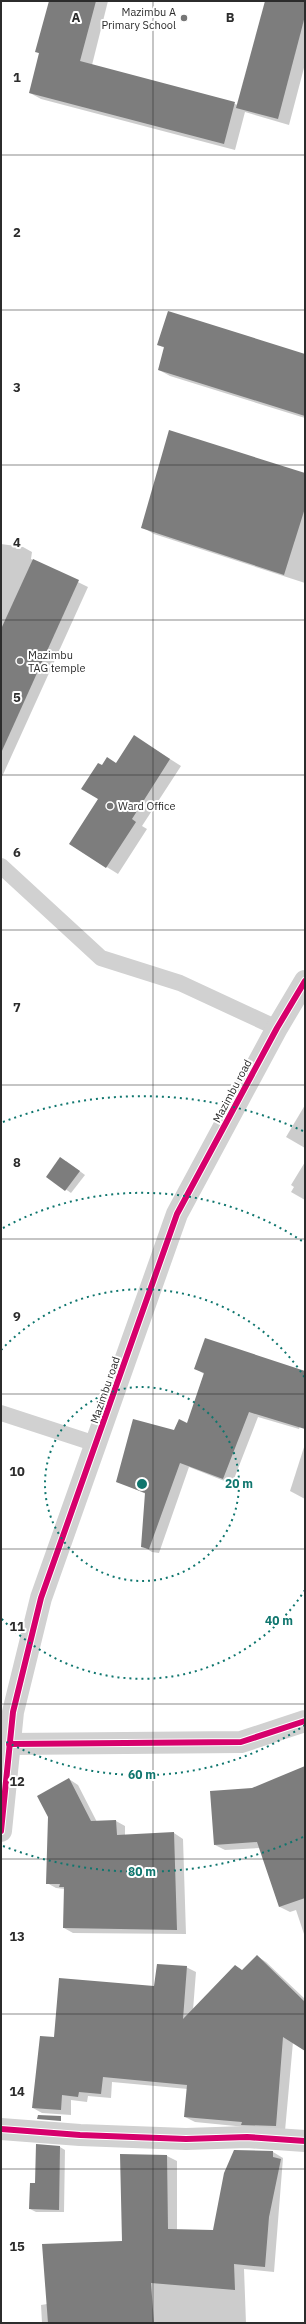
<svg xmlns="http://www.w3.org/2000/svg" width="306" height="2324" font-family="'IBM Plex Sans',sans-serif">
<rect width="100%" height="100%" fill="#fff"/>
<g fill="#0003">
<path d="M50,1H108L92,65L238,105L266,1H305V64L289,125L245,112L235,150L41,99L30,93L40,54L37,52Z"/>
<path d="M158,345L305,355V418L170,376L159,370L165,348Z"/>
<path d="M305,474V583L154,534L142,527Z"/>
<path d="M1,544L23,547L32,552L31,559L88,587L1,779V632L3,627L1,626Z"/>
<path d="M145,743L181,766L142,826L147,829L118,874L70,844L99,799L102,766L117,763Z"/>
<path d="M305,1105V1148L286,1137Z"/>
<path d="M66,1161L85,1175L71,1193L47,1176Z"/>
<path d="M305,1162V1200L291,1192L294,1187L291,1185Z"/>
<path d="M196,1369L305,1372V1411L299,1429L258,1417L232,1484L189,1467L159,1553L152,1552L142,1546L146,1494L117,1481L175,1432L188,1424L204,1374Z"/>
<path d="M305,1444V1499L290,1491Z"/>
<path d="M305,1767V1937L296,1910L290,1912L280,1907L260,1848L225,1850L215,1845L253,1789Z"/>
<path d="M69,1779L78,1785L97,1822L116,1821L125,1826V1836L174,1833L183,1839L186,1934L73,1933L64,1928L65,1889L56,1888L47,1883Z"/>
<path d="M257,1956L266,1962L305,1999V2050L293,2042L285,2131L195,2122L185,2117L188,2089L112,2082L111,2098L88,2096L87,2102L71,2100V2115L42,2113L33,2108L55,2038L155,1987L186,1967L196,1972L193,2010L243,1971Z"/>
<path d="M37,2145L60,2147L65,2150L64,2212H36L30,2209L36,2184Z"/>
<path d="M234,2151L273,2152L283,2158L274,2272L244,2269L246,2323H42L41,2305L47,2304L123,2242L167,2156L177,2161V2230L214,2231Z"/>
</g>
<g fill="#7d7d7d">
<path d="M49,1H96L80,61L235,102L224,144L29,93L39,53L35,52Z"/>
<path d="M265,1H305V16L278,119L236,108Z"/>
<path d="M168,311L305,354V416L158,370L164,347L157,345Z"/>
<path d="M169,430L305,473V508L284,575L141,528Z"/>
<path d="M33,559L79,580L1,753V629Z"/>
<path d="M134,735L170,759L132,819L136,822L106,868L69,844L98,799L81,789L98,763L102,765L107,757L116,763Z"/>
<path d="M60,1157L80,1171L65,1191L46,1177Z"/>
<path d="M205,1338L305,1371V1429L249,1412L223,1479L180,1463L149,1549L141,1547L145,1493L116,1482L133,1419L174,1430L179,1419L187,1423L204,1373L194,1369Z"/>
<path d="M305,1766V1898L279,1907L257,1842L214,1845L210,1791L252,1788Z"/>
<path d="M69,1778L91,1821L116,1820L117,1835L174,1832L177,1930L63,1928L64,1887H59L60,1884H46L48,1817L37,1796Z"/>
<path d="M257,1955L305,2002V2051L283,2037L276,2126L241,2125L242,2122L184,2117L187,2085L103,2077L101,2094L79,2092L78,2097L62,2095L61,2110L32,2108L40,2036L54,2037L59,1978L154,1986L157,1964L187,1966L183,2019L235,1965L242,1970Z"/>
<path d="M38,2115L61,2116V2121L37,2119Z"/>
<path d="M36,2144L60,2146L59,2210L29,2209L30,2183H35Z"/>
<path d="M234,2150L273,2151V2157L281,2159L269,2217L265,2267L234,2264L235,2290L151,2283L154,2323H48L42,2244L122,2241L120,2154L167,2155L168,2229L213,2230L224,2173Z"/>
</g>
<g fill="none" stroke-linecap="round" stroke-linejoin="round">
<g stroke="#d1d1d1" stroke-width="16">
<path d="M1,866L101,958L180,983L277,1028"/>
<path d="M1,1413L96,1444"/>
</g>
<g stroke="#d1d1d1" stroke-width="22">
<path d="M9,1744L241,1742L305,1721"/>
<path d="M1,1831L13,1712L41,1598L177,1214L277,1028L305,981"/>
<path d="M1,2129L80,2135L186,2139L247,2137L305,2141"/>
</g>
<defs>
<g id="cycleway">
<path d="M9,1744L241,1742L305,1721"/>
<path d="M1,1831L13,1712L41,1598L177,1214L277,1028L305,981"/>
<path d="M1,2129L80,2135L186,2139L247,2137L305,2141"/>
</g>
</defs>
<use href="#cycleway" stroke="#fff" stroke-width="8"/>
<use href="#cycleway" stroke="#d6006c" stroke-width="6"/>
</g>
<path fill="none" stroke="#2c2c2c" stroke-width="1" stroke-opacity="0.55" d="M153,1V2323M1,155H305M1,310H305M1,465H305M1,620H305M1,775H305M1,930H305M1,1085H305M1,1239H305M1,1394H305M1,1549H305M1,1704H305M1,1859H305M1,2014H305M1,2169H305"/>
<g fill="none" stroke="#0f766e" stroke-width="2" stroke-dasharray="2 4">
<circle cx="142" cy="1484" r="97"/>
<path d="M305 1590A194 194 0 0 1 1 1618M1 1350A194 194 0 0 1 305 1378"/>
<path d="M305 1725A291 291 0 0 1 3 1740M3 1228A291 291 0 0 1 305 1243"/>
<path d="M303 1837A388 388 0 0 1 3 1846M3 1122A388 388 0 0 1 303 1131"/>
</g>
<g fill="#767676" stroke="#fff" stroke-width="1.5">
<circle cx="184" cy="18" r="4"/>
<circle cx="20" cy="661" r="4"/>
<circle cx="110" cy="806" r="4"/>
</g>
<g text-anchor="middle" dominant-baseline="central" stroke-width="4" stroke-linejoin="round" paint-order="stroke">
<g font-size="11" fill="#2c2c2c" stroke="#fff" text-anchor="start">
<text x="176" y="12" text-anchor="end">Mazimbu A<tspan x="176" dy="13">Primary School</tspan></text>
<text x="28" y="655">Mazimbu<tspan x="28" dy="13">TAG temple</tspan></text>
<text x="118" y="806">Ward Office</text>
</g>
<g font-size="11" fill="#2c2c2c" stroke="#fff">
<text transform="translate(232 1091) rotate(-62)">Mazimbu road</text>
<text transform="translate(105 1390) rotate(-71)">Mazimbu road</text>
</g>
</g>
<g font-size="13" text-anchor="middle" font-weight="bold" fill="#2c2c2c" stroke="#fff" stroke-width="4" stroke-linejoin="round" paint-order="stroke">
<text x="76" y="22">A</text>
<text x="230" y="22">B</text>
<text x="17" y="82">1</text>
<text x="17" y="237">2</text>
<text x="17" y="392">3</text>
<text x="17" y="547">4</text>
<text x="17" y="702">5</text>
<text x="17" y="857">6</text>
<text x="17" y="1012">7</text>
<text x="17" y="1167">8</text>
<text x="17" y="1321">9</text>
<text x="17" y="1476">10</text>
<text x="17" y="1631">11</text>
<text x="17" y="1786">12</text>
<text x="17" y="1941">13</text>
<text x="17" y="2096">14</text>
<text x="17" y="2251">15</text>
</g>
<circle cx="142" cy="1484" r="6" fill="#0f766e" stroke="#fff" stroke-width="2"/>
<g font-size="12" text-anchor="middle" font-weight="bold" fill="#0f766e" stroke="#fff" stroke-width="4" stroke-linejoin="round" paint-order="stroke">
<text x="239" y="1488">20 m</text>
<text x="279" y="1625">40 m</text>
<text x="142" y="1779">60 m</text>
<text x="142" y="1876">80 m</text>
</g>
<rect width="306" height="2324" fill="none" stroke="#2c2c2c" stroke-width="4"/>
</svg>
